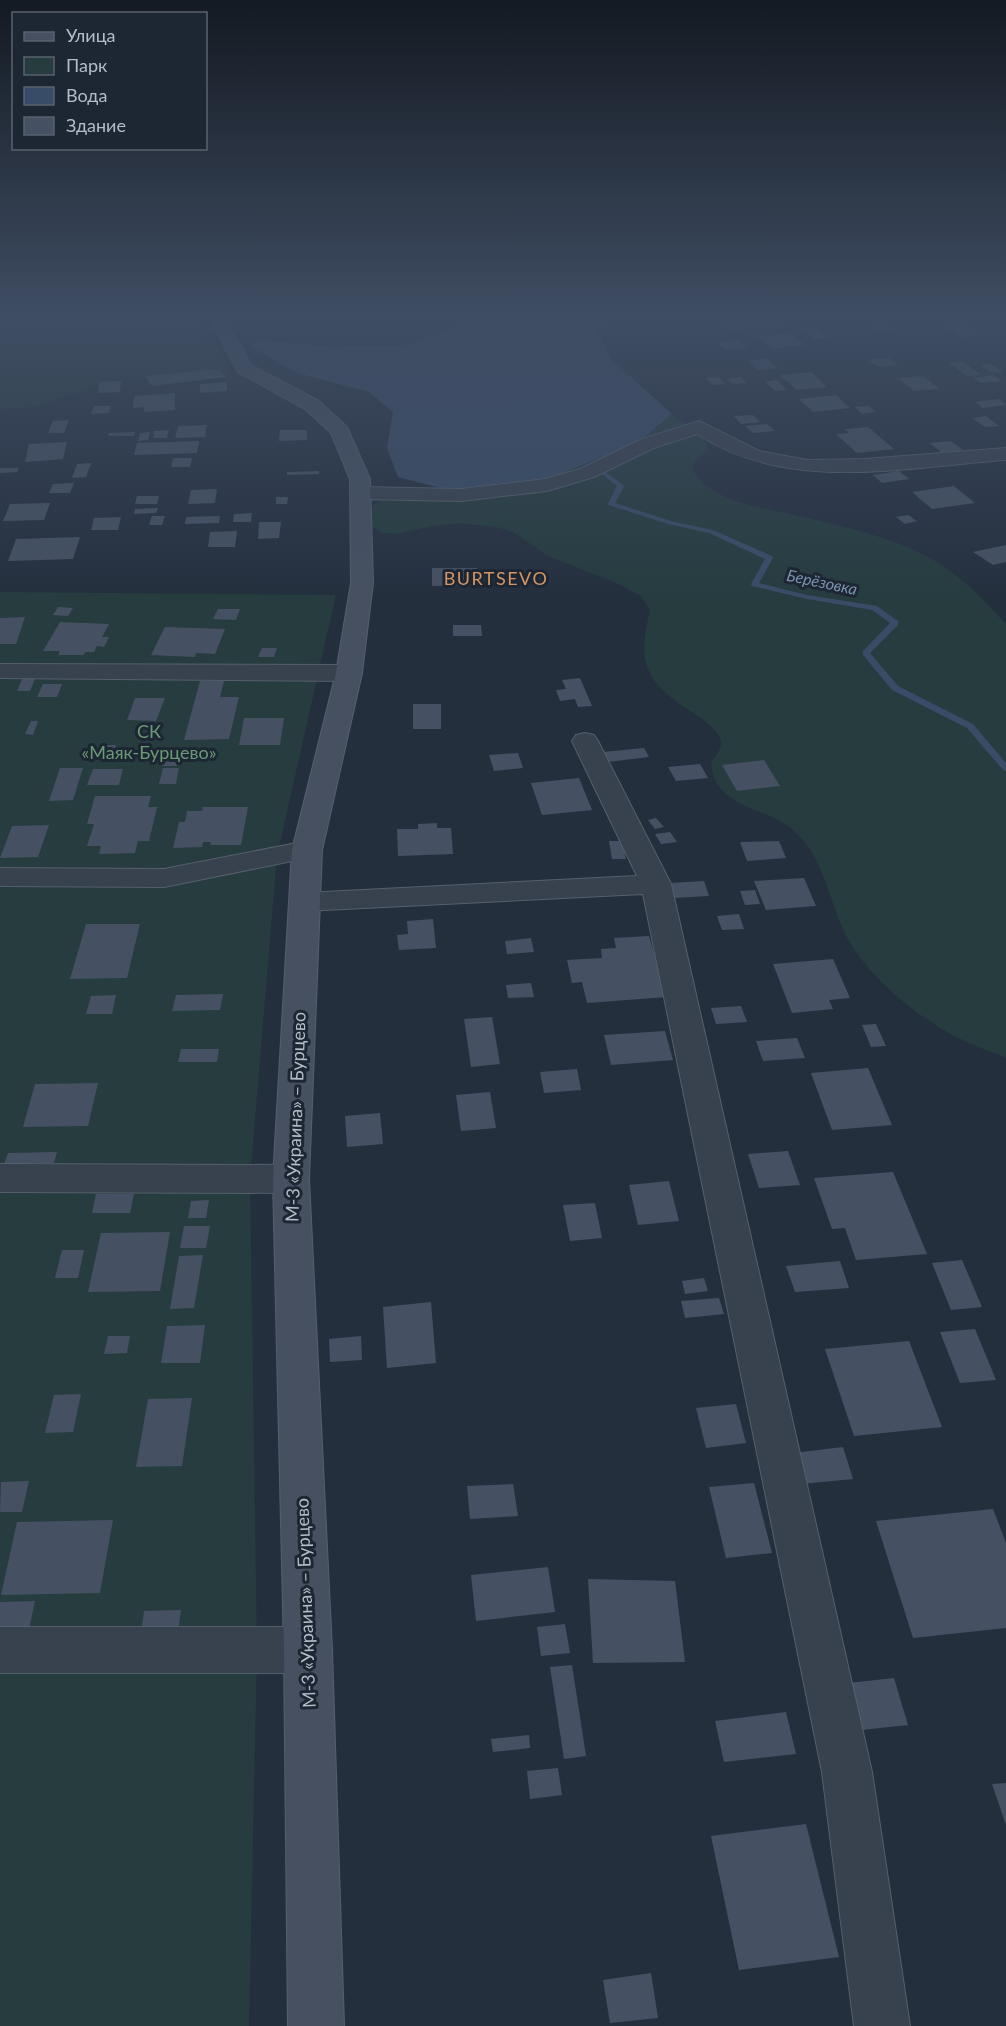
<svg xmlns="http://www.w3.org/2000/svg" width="1006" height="2026" font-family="Lato,sans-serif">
  <rect width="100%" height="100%" fill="#242f3e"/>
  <!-- green -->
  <g fill="#263c3f">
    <path d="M 126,314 L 191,314 L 199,319 L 201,337 C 220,346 225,351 228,372 L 154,379 L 120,377 L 33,407 L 0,409 L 0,316 L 38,320 Z"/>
    <path d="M 706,314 L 908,314 L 909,315 L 726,332 Z"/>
    <path d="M 672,414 L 703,436 L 709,449 L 696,460 L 692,469 C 697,477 703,484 711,489 C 733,504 764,508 790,514 C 828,523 868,531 905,546 C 953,566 971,587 1006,624 L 1006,1058 C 987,1050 966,1043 947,1032 C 911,1011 873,980 851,944 C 829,908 827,860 794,831 C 771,810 729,809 715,780 C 712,775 712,768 711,762 C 716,755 724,747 720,738 C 713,717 660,702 648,669 C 640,650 646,630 650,610 L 641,596 L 614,582 L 548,556 L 513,532 L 496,527 L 459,523 L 433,526 L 396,534 L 382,533 L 372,526 L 370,512 L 375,504 L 386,498 L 448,490 L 639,442 Z"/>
    <path d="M 0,592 L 336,595 L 277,856 L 250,1179 L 257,1650 L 249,2026 L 0,2026 Z"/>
  </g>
  <!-- water -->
  <path fill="#394c67" d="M 488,314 L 617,314 L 596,330 L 611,359 L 672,414 L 639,442 L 550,478 L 448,490 L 398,477 L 387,448 L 393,412 L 369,392 L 297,373 L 250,346 L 259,340 L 333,347 L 406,345 Z"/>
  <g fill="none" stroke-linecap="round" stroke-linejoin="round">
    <!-- stream -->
    <path fill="#394c67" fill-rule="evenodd" d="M 598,469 L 602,469 L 624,486 L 615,503 L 671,521 L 713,530 L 772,556 L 773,558 L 759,583 L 807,595 L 877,606 L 898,621 L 898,625 L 870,653 L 898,686 L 973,724 L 1006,763 L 1006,771 L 1003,770 L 967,728 L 892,690 L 863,655 L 863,651 L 890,623 L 872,610 L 807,599 L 752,586 L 751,584 L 765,559 L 709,533 L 668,524 L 609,505 L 608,504 L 617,486 L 598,471 Z"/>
  </g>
  <!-- building -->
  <g fill="#455162">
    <path d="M 677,314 L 705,314 L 704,321 L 676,319 Z"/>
    <path d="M 888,324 L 897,331 L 883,333 L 874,326 Z"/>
    <path d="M 964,325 L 979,335 L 961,337 L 945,326 Z"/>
    <path d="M 816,328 L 828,338 L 814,339 L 803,330 Z"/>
    <path d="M 791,333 L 805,345 L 772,349 L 757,336 Z"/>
    <path d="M 739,340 L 748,348 L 726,350 L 717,342 Z"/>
    <path d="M 889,358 L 898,365 L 878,367 L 869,360 Z"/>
    <path d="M 767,359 L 778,368 L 758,370 L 748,360 Z"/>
    <path d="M 962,361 L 981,375 L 967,376 L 949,363 Z"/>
    <path d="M 991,364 L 1003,372 L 992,373 L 980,365 Z"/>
    <path d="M 218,369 L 227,377 L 152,386 L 145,376 Z"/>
    <path d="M 811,372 L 827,387 L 797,390 L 780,375 Z"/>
    <path d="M 994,375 L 1002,381 L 981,383 L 973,378 Z"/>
    <path d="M 923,376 L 940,389 L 914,391 L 898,378 Z"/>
    <path d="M 718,377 L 725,384 L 713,385 L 706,378 Z"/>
    <path d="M 741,377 L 747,383 L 733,384 L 727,379 Z"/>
    <path d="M 777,380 L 787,390 L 775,391 L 765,382 Z"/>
    <path d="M 121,381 L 120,392 L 98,393 L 99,382 Z"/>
    <path d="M 227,382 L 227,391 L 200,393 L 200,384 Z"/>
    <path d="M 175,393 L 175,410 L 144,412 L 144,407 L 133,408 L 134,396 Z"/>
    <path d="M 836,395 L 850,408 L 813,412 L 799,399 Z"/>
    <path d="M 999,399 L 1006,405 L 983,408 L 975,402 Z"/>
    <path d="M 94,406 L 111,406 L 109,413 L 91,414 Z"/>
    <path d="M 869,406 L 876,412 L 862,414 L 855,407 Z"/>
    <path d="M 753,415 L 760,422 L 741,424 L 734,416 Z"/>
    <path d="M 986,416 L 999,426 L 985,427 L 972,418 Z"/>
    <path d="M 69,420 L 64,433 L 48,433 L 53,421 Z"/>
    <path d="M 767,424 L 775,431 L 753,433 L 745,426 Z"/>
    <path d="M 207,425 L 205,437 L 175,438 L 178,426 Z"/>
    <path d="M 868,427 L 894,449 L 857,453 L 836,434 L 849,433 L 845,429 Z"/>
    <path d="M 169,430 L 167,438 L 153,438 L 154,431 Z"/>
    <path d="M 280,430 L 307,430 L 307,440 L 279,441 Z"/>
    <path d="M 135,432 L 134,436 L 108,436 L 109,433 Z"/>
    <path d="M 150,432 L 148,440 L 138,441 L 140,433 Z"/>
    <path d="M 199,441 L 197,453 L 134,455 L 137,443 Z"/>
    <path d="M 951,441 L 963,450 L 942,453 L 930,443 Z"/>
    <path d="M 67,442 L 63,459 L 25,462 L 29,444 Z"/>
    <path d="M 173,458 L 192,458 L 190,467 L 171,467 Z"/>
    <path d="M 91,463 L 86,477 L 72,478 L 77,464 Z"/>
    <path d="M 0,468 L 19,468 L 17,472 L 0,473 Z"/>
    <path d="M 319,471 L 319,474 L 287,475 L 287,472 Z"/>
    <path d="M 899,471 L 909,479 L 882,483 L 873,475 Z"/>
    <path d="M 74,483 L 70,493 L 49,493 L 53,484 Z"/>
    <path d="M 954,486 L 975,503 L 932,509 L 912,492 Z"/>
    <path d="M 217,489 L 215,503 L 188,504 L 191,490 Z"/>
    <path d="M 137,496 L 159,496 L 157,504 L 135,504 Z"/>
    <path d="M 276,497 L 288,497 L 287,504 L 276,504 Z"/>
    <path d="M 50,503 L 44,520 L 3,521 L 10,504 Z"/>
    <path d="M 158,508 L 156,513 L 134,514 L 135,509 Z"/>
    <path d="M 252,513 L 251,522 L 233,522 L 234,514 Z"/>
    <path d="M 908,515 L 917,521 L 905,524 L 896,517 Z"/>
    <path d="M 152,516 L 165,516 L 162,525 L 149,525 Z"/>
    <path d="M 220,516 L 219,523 L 185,524 L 186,517 Z"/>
    <path d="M 121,517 L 118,530 L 91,530 L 94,518 Z"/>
    <path d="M 259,522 L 281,522 L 279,538 L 258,539 Z"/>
    <path d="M 237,531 L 235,547 L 208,547 L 210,532 Z"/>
    <path d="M 80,537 L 73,559 L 8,561 L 16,539 Z"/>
    <path d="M 1006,545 L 1006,562 L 993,565 L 973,552 Z"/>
    <path d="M 432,568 L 477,568 L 478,585 L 432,586 Z"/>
    <path d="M 58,607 L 73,608 L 68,616 L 53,615 Z"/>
    <path d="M 218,609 L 240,609 L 236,620 L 213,619 Z"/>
    <path d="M 25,617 L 16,644 L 0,644 L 0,618 Z"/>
    <path d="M 60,622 L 109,624 L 102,637 L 109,637 L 104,647 L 97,646 L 94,652 L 85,652 L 84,655 L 58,655 L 60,651 L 43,651 Z"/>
    <path d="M 453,625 L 481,625 L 482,636 L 453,636 Z"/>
    <path d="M 165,627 L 225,629 L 215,654 L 196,653 L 195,657 L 151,655 Z"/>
    <path d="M 262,648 L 277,648 L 274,657 L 258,657 Z"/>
    <path d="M 580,678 L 592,706 L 578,707 L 575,699 L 560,701 L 556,690 L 566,689 L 562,680 Z"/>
    <path d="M 22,679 L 35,679 L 30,691 L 17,691 Z"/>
    <path d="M 200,681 L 224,681 L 220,697 L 239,697 L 229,739 L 184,740 Z"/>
    <path d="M 43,684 L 62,684 L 57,697 L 37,697 Z"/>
    <path d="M 135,698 L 165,698 L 156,721 L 127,720 Z"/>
    <rect x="413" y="704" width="28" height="25"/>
    <path d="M 244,718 L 284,718 L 280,745 L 239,745 Z"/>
    <path d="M 31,721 L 38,721 L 33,735 L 25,734 Z"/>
    <path d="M 107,745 L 116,745 L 112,758 L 103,758 Z"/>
    <path d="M 181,748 L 177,766 L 162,766 L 162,762 L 153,763 L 156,749 Z"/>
    <path d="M 644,748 L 649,757 L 608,762 L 603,752 Z"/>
    <path d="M 518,753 L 523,768 L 494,771 L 489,755 Z"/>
    <path d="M 764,760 L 780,786 L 737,791 L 722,765 Z"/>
    <path d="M 700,764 L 708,778 L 676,781 L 668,767 Z"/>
    <path d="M 60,768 L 83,768 L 73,800 L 49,801 Z"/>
    <path d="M 163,768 L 179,768 L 176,784 L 159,784 Z"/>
    <path d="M 93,769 L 123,769 L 119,785 L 87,785 Z"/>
    <path d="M 579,778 L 592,810 L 542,815 L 531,783 Z"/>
    <path d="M 95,796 L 151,796 L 148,807 L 157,807 L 149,841 L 138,841 L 135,853 L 99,854 L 101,846 L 87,846 L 94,824 L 87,824 Z"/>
    <path d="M 203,807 L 248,807 L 241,845 L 210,845 L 211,842 L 203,842 L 202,847 L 173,848 L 179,822 L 185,822 L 187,811 L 202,811 Z"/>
    <path d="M 656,818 L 664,827 L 655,829 L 648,820 Z"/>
    <path d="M 437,823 L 437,828 L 451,828 L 453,854 L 398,856 L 397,829 L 418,829 L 418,824 Z"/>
    <path d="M 49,825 L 38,857 L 0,858 L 12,826 Z"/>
    <path d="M 670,832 L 677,842 L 661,844 L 655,834 Z"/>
    <path d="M 609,841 L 622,841 L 626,859 L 612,859 Z"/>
    <path d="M 779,841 L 786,858 L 747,861 L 740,842 Z"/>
    <path d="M 804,878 L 816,906 L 766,910 L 754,881 Z"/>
    <path d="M 704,881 L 709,896 L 674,898 L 669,883 Z"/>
    <path d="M 755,890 L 760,904 L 745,905 L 740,891 Z"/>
    <path d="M 739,914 L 744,929 L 722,930 L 717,916 Z"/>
    <path d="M 433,919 L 436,948 L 399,950 L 397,935 L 408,934 L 407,921 Z"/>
    <path d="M 86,924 L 140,924 L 127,978 L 70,979 Z"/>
    <path d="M 649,936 L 667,997 L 587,1003 L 582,982 L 572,983 L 567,960 L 602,958 L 601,949 L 616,948 L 614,938 Z"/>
    <path d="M 531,938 L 534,952 L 507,954 L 505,941 Z"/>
    <path d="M 833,959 L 850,998 L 829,1000 L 833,1009 L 792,1013 L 773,964 Z"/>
    <path d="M 531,983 L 534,997 L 508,998 L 506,985 Z"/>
    <path d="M 223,994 L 220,1010 L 172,1011 L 176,995 Z"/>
    <path d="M 116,995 L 112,1014 L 86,1014 L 91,996 Z"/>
    <path d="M 741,1006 L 747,1022 L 716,1024 L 711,1008 Z"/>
    <path d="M 492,1017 L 500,1064 L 471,1067 L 464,1019 Z"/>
    <path d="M 876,1024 L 886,1046 L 871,1047 L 862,1025 Z"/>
    <path d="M 665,1031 L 673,1060 L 611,1065 L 604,1035 Z"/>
    <path d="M 797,1038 L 805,1058 L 763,1061 L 756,1041 Z"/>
    <path d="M 181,1049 L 219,1049 L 217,1062 L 178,1062 Z"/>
    <path d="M 868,1068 L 892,1125 L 832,1130 L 811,1073 Z"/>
    <path d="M 577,1069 L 581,1090 L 544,1093 L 540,1072 Z"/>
    <path d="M 98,1083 L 88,1126 L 23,1127 L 35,1084 Z"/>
    <path d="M 490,1092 L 496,1128 L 461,1131 L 456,1095 Z"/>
    <path d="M 380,1113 L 383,1144 L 347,1147 L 345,1116 Z"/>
    <path d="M 788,1151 L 800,1185 L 759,1188 L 748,1154 Z"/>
    <path d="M 57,1152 L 54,1163 L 4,1164 L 8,1153 Z"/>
    <path d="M 893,1172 L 927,1254 L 856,1260 L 845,1228 L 832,1229 L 814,1178 Z"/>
    <path d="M 669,1181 L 679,1221 L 638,1225 L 629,1185 Z"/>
    <path d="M 96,1194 L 134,1194 L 130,1213 L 92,1213 Z"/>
    <path d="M 209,1200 L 206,1218 L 188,1218 L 191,1201 Z"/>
    <path d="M 595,1203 L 602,1238 L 570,1241 L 563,1205 Z"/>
    <path d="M 184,1226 L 210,1226 L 206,1248 L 180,1248 Z"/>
    <path d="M 170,1232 L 160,1291 L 88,1292 L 101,1233 Z"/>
    <path d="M 62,1250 L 84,1250 L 78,1278 L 55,1278 Z"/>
    <path d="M 203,1255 L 194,1308 L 170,1309 L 179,1256 Z"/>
    <path d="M 962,1260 L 982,1307 L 951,1310 L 932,1263 Z"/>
    <path d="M 840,1261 L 849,1288 L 795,1292 L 786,1266 Z"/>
    <path d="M 704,1278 L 708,1291 L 685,1294 L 682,1281 Z"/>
    <path d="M 719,1298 L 724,1314 L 685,1318 L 681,1301 Z"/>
    <path d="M 431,1302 L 436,1363 L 387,1368 L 383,1307 Z"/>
    <path d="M 205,1325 L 200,1363 L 161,1363 L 167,1326 Z"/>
    <path d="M 975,1329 L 996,1380 L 960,1383 L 940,1332 Z"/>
    <path d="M 108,1336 L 130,1336 L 127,1353 L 104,1354 Z"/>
    <path d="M 361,1336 L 362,1360 L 330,1362 L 329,1339 Z"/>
    <path d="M 909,1341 L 942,1427 L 854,1436 L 825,1349 Z"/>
    <path d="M 81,1394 L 73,1432 L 45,1433 L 54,1395 Z"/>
    <path d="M 192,1398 L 182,1466 L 136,1467 L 148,1399 Z"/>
    <path d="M 736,1404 L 746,1443 L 706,1448 L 696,1408 Z"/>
    <path d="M 843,1447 L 853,1479 L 802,1484 L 793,1453 Z"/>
    <path d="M 29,1481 L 22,1512 L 0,1512 L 1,1482 Z"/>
    <path d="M 754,1483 L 772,1553 L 726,1558 L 709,1487 Z"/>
    <path d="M 513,1484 L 518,1516 L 470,1519 L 467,1486 Z"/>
    <path d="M 993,1509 L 1006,1543 L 1006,1628 L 913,1638 L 876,1521 Z"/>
    <path d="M 113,1520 L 100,1593 L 1,1595 L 17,1522 Z"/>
    <path d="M 548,1567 L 555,1612 L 476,1621 L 471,1575 Z"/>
    <path d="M 588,1579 L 675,1581 L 685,1662 L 593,1663 Z"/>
    <path d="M 35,1601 L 28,1634 L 0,1634 L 0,1602 Z"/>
    <path d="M 181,1610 L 177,1640 L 140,1641 L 144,1611 Z"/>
    <path d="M 565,1624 L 570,1653 L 541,1656 L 537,1627 Z"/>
    <path d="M 572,1665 L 586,1756 L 564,1759 L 550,1667 Z"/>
    <path d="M 894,1678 L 908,1725 L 852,1731 L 839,1684 Z"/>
    <path d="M 786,1712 L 796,1754 L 724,1762 L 715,1721 Z"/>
    <path d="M 529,1735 L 530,1748 L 493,1752 L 491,1739 Z"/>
    <path d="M 558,1768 L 562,1795 L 530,1799 L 527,1771 Z"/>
    <path d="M 1006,1783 L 1006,1825 L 992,1784 Z"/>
    <path d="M 806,1824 L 839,1957 L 739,1970 L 711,1836 Z"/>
    <path d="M 651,1973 L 658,2018 L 610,2023 L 603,1980 Z"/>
  </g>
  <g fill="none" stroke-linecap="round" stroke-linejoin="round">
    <!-- street casing -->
    <g stroke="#565f6c" stroke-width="2">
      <g id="street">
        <path d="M 699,421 L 759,451 L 807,460 L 865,459 L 1006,448 L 1006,460 C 903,467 789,494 697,434 L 656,447 L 594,477 L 547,491 L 461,501 L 360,499 L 353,497 L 350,493 L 353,489 L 360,487 L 461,489 L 545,479 L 580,469 L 642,439 Z"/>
        <path d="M 0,664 L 349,665 L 358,668 L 362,673 L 358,678 L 349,681 L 0,678 Z"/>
        <path d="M 585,733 L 594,735 L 598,741 L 671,884 L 872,1772 L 910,2026 L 854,2026 L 822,1772 L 643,894 L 304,911 L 293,908 L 289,902 L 293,896 L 304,893 L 637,876 L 572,741 L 576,735 Z"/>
        <path d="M 307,841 L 317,844 L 322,850 L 317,856 L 164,887 L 0,886 L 0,868 L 164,869 Z"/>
        <path d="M 0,1164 L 291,1165 L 304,1169 L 309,1179 L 304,1189 L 291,1193 L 0,1192 Z"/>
        <path d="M 0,1627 L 308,1627 L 325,1634 L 332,1650 L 325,1666 L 308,1673 L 0,1673 Z"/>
      </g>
    </g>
    <!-- secondary casing -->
    <g stroke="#565f6c" stroke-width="2">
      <path id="secondary" d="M 207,314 L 223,314 L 251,365 L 319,401 L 347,427 L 370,479 L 373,583 L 362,673 L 322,850 L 309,1179 L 332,1650 L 344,2026 L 288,2026 L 284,1650 L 273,1179 L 292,850 L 336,673 L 351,583 L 350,479 L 331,433 L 305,409 L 238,372 Z"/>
    </g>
    <!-- street -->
    <use href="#street" fill="#38414e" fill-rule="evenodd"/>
    <!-- secondary -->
    <use href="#secondary" fill="#465061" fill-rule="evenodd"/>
  </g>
  <!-- sky -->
  <linearGradient id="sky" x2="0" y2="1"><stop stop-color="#141a22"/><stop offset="0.53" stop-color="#3f4d63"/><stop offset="1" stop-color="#3f4d63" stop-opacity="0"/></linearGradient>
  <rect width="1006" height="598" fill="url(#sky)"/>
  <g text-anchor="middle" stroke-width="6" stroke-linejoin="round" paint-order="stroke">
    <!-- far-water labels -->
    <g font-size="16" font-style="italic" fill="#7c92b1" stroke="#1d2633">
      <text transform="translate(822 582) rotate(12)" y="6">Берёзовка</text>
    </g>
    <!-- far-quarter labels -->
    <g font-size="18" letter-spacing="1.5" fill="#d59563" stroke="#1d2633">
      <text x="496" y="585">BURTSEVO</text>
    </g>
    <!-- park labels -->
    <g font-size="18" fill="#6b9a76" stroke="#1d2633">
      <text x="149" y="738">СК<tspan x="149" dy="21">«Маяк-Бурцево»</tspan></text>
    </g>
    <!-- street labels -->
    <g font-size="18" fill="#b4bcc9" stroke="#1d2633">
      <text transform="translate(296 1117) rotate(-88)" y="6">М-3 «Украина» – Бурцево</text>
      <text transform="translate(306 1603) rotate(-92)" y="6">М-3 «Украина» – Бурцево</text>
    </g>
  </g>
  <!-- legend -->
  <rect x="12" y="12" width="195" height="138" fill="#1d2633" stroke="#59626f" stroke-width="1.5"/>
  <rect x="24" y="32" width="30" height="9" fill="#465061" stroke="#59626f" stroke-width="1.5"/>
  <text x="66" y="42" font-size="18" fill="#b4bcc9">Улица</text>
  <rect x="24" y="57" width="30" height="18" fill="#263c3f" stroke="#59626f" stroke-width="1.5"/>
  <text x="66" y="72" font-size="18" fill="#b4bcc9">Парк</text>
  <rect x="24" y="87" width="30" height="18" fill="#394c67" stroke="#59626f" stroke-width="1.5"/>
  <text x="66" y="102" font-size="18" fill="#b4bcc9">Вода</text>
  <rect x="24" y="117" width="30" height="18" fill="#455162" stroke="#59626f" stroke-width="1.5"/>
  <text x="66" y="132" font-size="18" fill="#b4bcc9">Здание</text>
</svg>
